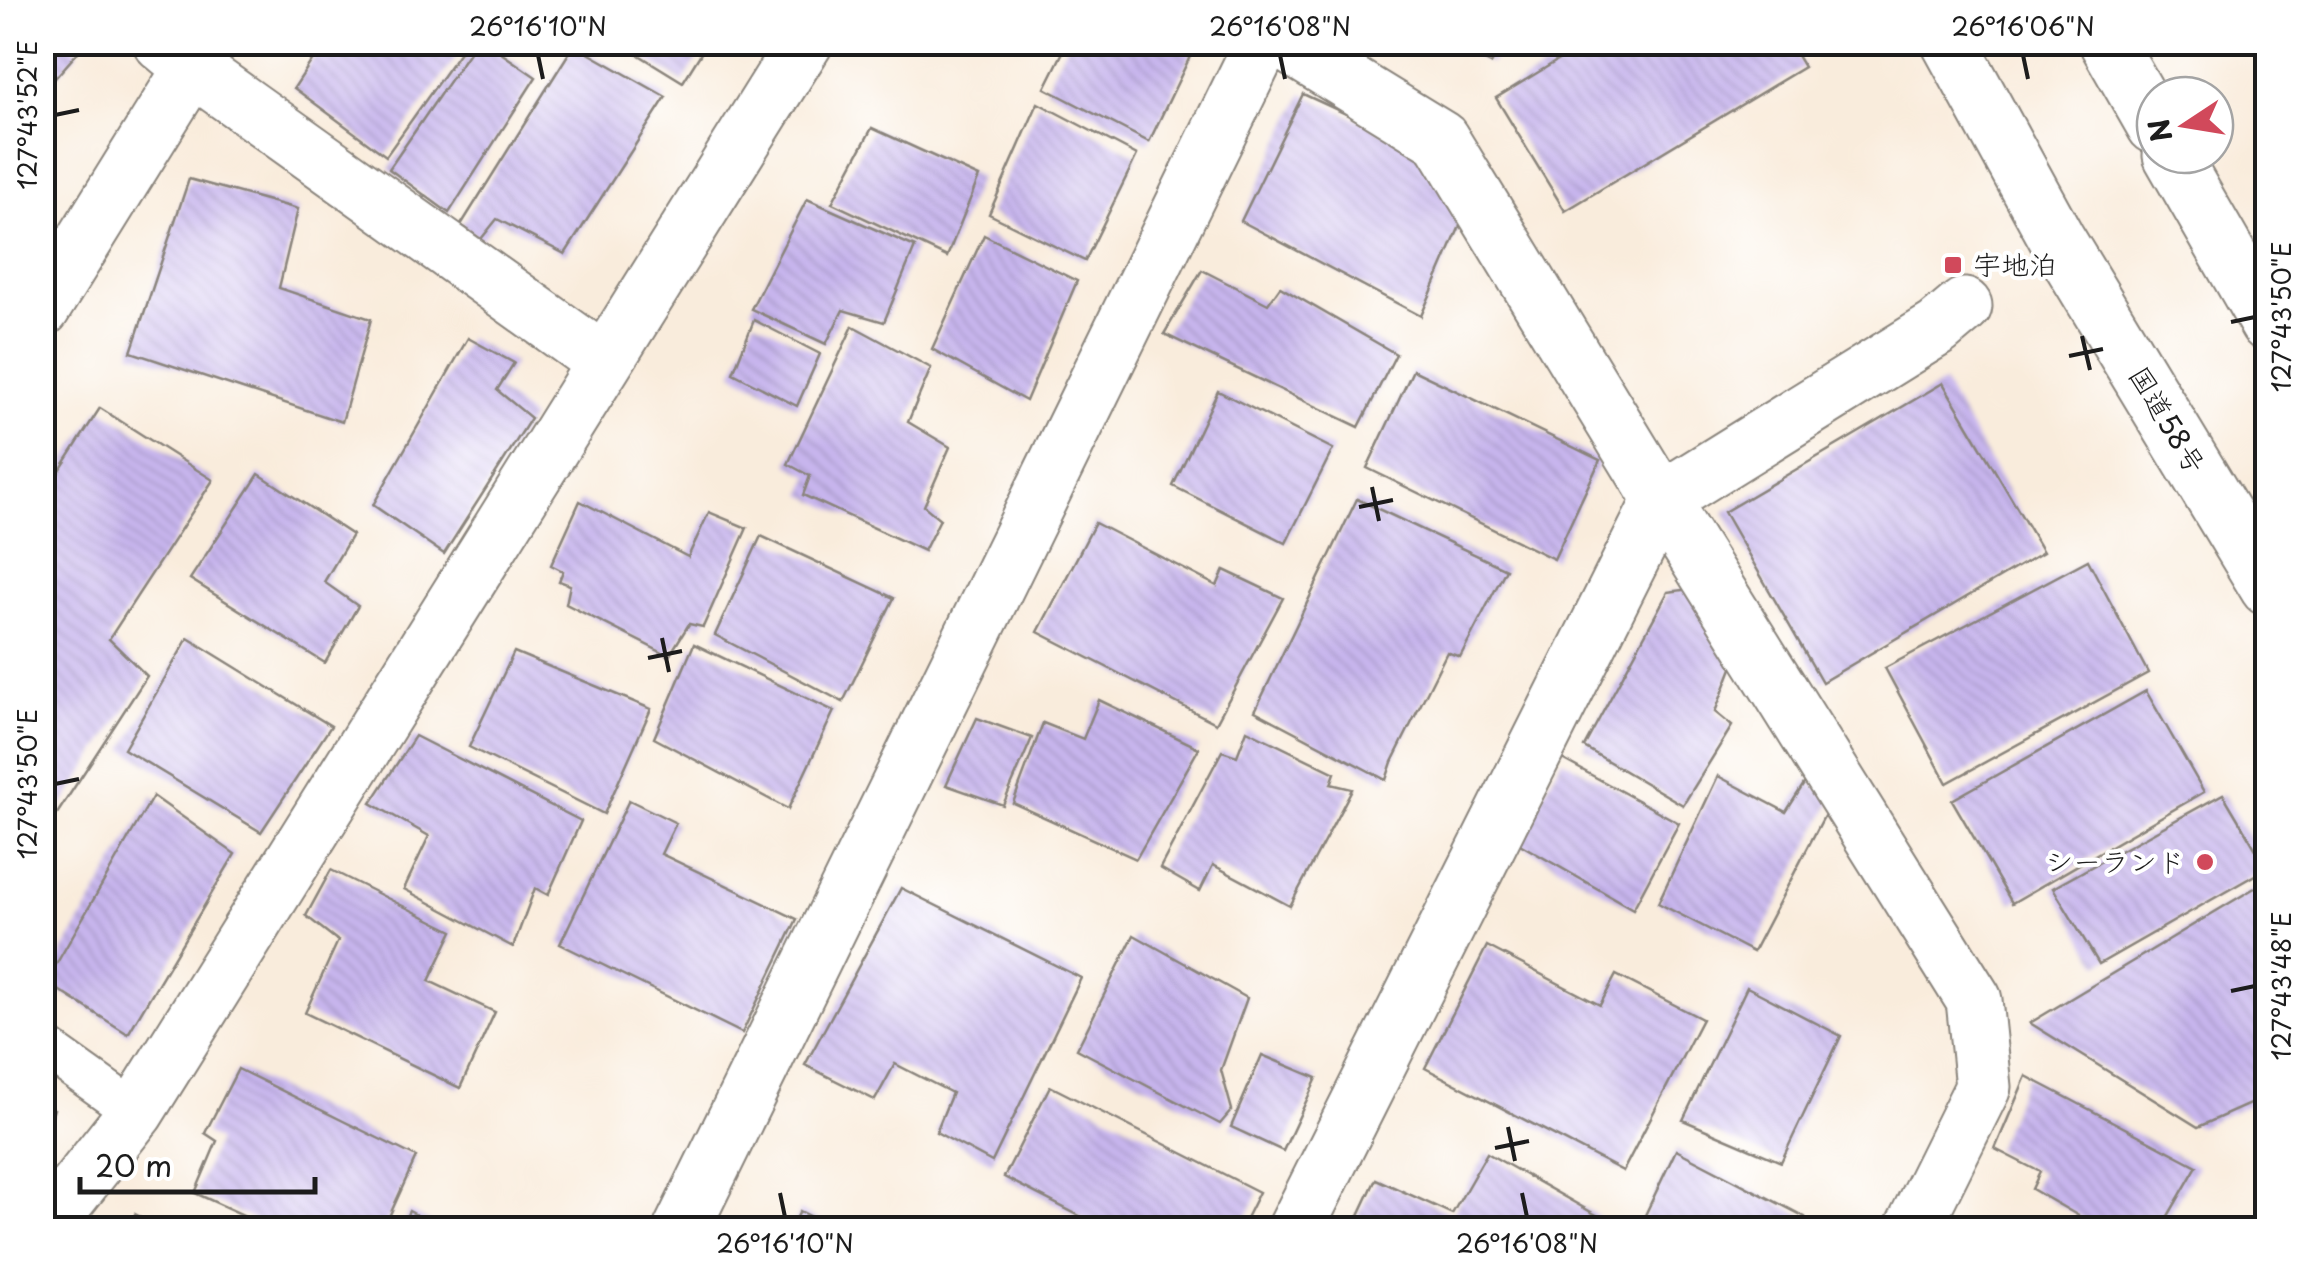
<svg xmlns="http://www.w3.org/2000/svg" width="2310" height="1272" font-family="'Playpen Sans','Klee One',sans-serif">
  <defs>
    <pattern id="building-back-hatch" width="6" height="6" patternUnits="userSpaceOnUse" patternTransform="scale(2.5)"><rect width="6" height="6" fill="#c7b5ed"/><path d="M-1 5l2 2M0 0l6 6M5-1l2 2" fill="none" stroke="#aa9bcb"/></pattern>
  </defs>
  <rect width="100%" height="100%" fill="#fff"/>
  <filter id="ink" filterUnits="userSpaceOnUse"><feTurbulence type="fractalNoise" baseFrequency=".01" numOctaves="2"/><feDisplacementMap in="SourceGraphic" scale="20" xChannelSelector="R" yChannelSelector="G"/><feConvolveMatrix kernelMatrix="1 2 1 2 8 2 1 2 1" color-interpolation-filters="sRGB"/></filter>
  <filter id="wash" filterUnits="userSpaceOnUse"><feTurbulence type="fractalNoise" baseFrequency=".0048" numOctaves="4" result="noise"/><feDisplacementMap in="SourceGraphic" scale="40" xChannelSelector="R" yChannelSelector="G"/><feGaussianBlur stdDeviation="2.25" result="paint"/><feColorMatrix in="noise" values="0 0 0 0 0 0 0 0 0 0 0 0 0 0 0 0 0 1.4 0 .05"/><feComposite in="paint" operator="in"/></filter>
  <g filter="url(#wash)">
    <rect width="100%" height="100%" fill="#f9ecdc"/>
    <g id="blocks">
      <!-- building -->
      <g fill="url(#building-back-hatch)">
        <path d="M 42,42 L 68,42 L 78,52 L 42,93 Z"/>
        <path d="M 324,42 L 467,42 L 386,156 L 294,88 Z"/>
        <path d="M 476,42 L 485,42 L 536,77 L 449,213 L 389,169 Z"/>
        <path d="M 618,42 L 708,42 L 683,82 Z"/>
        <path d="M 1068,42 L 1197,42 L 1149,142 L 1045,88 Z"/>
        <path d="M 1447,42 L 1502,42 L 1491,64 Z"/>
        <path d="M 1588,42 L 1789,42 L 1804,67 L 1565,211 L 1496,98 Z"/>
        <path d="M 574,45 L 666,97 L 565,254 L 497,219 L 481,239 L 461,225 Z"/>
        <path d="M 1303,94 L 1437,156 L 1466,212 L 1421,316 L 1241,221 Z"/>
        <path d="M 1038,103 L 1137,155 L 1085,261 L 989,214 Z"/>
        <path d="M 872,128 L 979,177 L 947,257 L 832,203 Z"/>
        <path d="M 189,179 L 298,209 L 279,288 L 371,319 L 342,422 L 131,352 Z"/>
        <path d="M 807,199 L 915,247 L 884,322 L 843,310 L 826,344 L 751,309 Z"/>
        <path d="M 984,235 L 1077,281 L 1026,401 L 932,349 Z"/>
        <path d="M 1202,270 L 1268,304 L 1280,287 L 1396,354 L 1359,427 L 1164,334 Z"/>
        <path d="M 754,320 L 820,354 L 797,406 L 733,373 Z"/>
        <path d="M 853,326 L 931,368 L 908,422 L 950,447 L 924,506 L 940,519 L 924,551 L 803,495 L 810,476 L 788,464 Z"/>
        <path d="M 468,338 L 514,363 L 497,390 L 531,418 L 444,554 L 373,505 Z"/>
        <path d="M 1413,370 L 1600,460 L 1554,559 L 1367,468 Z"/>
        <path d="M 1943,383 L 2043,552 L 1822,682 L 1724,512 Z"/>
        <path d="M 1218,391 L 1333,449 L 1286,543 L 1173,486 Z"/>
        <path d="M 100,408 L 213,480 L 109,639 L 147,676 L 51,823 L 42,818 L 42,498 Z"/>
        <path d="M 259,474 L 352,535 L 324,582 L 358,606 L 325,663 L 190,579 Z"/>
        <path d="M 1357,499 L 1506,569 L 1460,657 L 1447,652 L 1392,762 L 1386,780 L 1255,711 Z"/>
        <path d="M 580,501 L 688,557 L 709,512 L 747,528 L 703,627 L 689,624 L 669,656 L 566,604 L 570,585 L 559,581 L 563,571 L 551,565 Z"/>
        <path d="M 1095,523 L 1217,586 L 1224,570 L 1283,598 L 1216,723 L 1038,632 Z"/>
        <path d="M 761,536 L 894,598 L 843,702 L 715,635 Z"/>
        <path d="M 2088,560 L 2148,673 L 1947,783 L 1885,668 Z"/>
        <path d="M 1705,587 L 1739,650 L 1715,712 L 1732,726 L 1683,805 L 1584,747 L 1668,592 Z"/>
        <path d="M 188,638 L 331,726 L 261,832 L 124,749 Z"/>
        <path d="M 694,644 L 834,711 L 788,809 L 654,738 Z"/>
        <path d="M 514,652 L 651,709 L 604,814 L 469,747 Z"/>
        <path d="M 2146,691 L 2204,792 L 2012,903 L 1952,800 Z"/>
        <path d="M 1099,700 L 1199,748 L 1136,859 L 1013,803 L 1043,723 L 1083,739 Z"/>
        <path d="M 977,718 L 1032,738 L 1003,805 L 946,785 Z"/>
        <path d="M 1247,730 L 1335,773 L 1331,784 L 1352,789 L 1290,906 L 1213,865 L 1200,891 L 1160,868 L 1222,751 L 1237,756 Z"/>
        <path d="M 415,736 L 581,821 L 548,895 L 535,888 L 513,947 L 404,889 L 429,836 L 371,803 Z"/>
        <path d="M 1562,759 L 1679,823 L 1633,909 L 1518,843 Z"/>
        <path d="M 1718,776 L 1786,812 L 1807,779 L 1832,801 L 1753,952 L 1658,903 Z"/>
        <path d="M 2223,794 L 2267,868 L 2099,964 L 2053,888 Z"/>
        <path d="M 153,796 L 235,854 L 128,1034 L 46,982 Z"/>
        <path d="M 629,800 L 676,823 L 661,854 L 797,919 L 742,1033 L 560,944 Z"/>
        <path d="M 331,870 L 453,931 L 429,981 L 495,1012 L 460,1088 L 305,1013 L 338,941 L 306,916 Z"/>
        <path d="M 2263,883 L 2268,893 L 2268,1096 L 2198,1127 L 2030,1023 Z"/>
        <path d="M 901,888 L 1081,978 L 992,1162 L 936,1132 L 952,1093 L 895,1064 L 875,1100 L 805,1065 Z"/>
        <path d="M 1134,935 L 1247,998 L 1221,1070 L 1232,1110 L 1220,1124 L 1077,1049 Z"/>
        <path d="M 1487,946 L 1600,1005 L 1616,975 L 1702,1019 L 1623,1171 L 1425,1068 Z"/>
        <path d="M 1747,987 L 1841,1036 L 1781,1162 L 1683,1120 Z"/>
        <path d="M 1262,1055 L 1317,1078 L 1283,1151 L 1231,1127 Z"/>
        <path d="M 238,1069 L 416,1157 L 383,1230 L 276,1230 L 195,1193 L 217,1141 L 205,1133 Z"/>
        <path d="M 2026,1076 L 2197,1166 L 2160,1230 L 2103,1230 L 2032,1189 L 2040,1172 L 1995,1149 Z"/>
        <path d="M 1050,1086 L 1259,1192 L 1240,1230 L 1107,1230 L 1004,1177 Z"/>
        <path d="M 42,1105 L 54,1109 L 43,1145 L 42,1145 Z"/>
        <path d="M 1676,1150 L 1805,1217 L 1800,1230 L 1638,1230 Z"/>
        <path d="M 1487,1153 L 1598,1216 L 1591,1230 L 1352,1230 L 1376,1179 L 1452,1214 Z"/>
        <path d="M 409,1211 L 445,1230 L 400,1230 Z"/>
        <path d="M 800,1211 L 838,1230 L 791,1230 Z"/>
        <path d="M 135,1214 L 167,1230 L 129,1230 Z"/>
      </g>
    </g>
  </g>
  <g filter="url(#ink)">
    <use href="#blocks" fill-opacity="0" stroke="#8a847c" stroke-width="2.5"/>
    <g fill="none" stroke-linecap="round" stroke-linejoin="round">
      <!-- service casing -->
      <g stroke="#8a847c" stroke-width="44">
        <path id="service" d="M 42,1045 L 136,1112"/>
      </g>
      <!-- minor casing -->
      <g stroke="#8a847c" stroke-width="59">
        <g id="minor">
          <path d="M 161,42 L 191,67 L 604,362"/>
          <path d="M 1283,42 L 1441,139 L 1661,500 L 1974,1000 L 1983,1087 L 1912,1230"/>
          <path d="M 42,309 L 208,42"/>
          <path d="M 43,1230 L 136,1112 L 805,42"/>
          <path d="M 681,1230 L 1263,42"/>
          <path d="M 1295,1230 L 1661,500 L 1938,328 L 1964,306"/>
        </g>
      </g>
      <!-- trunk casing -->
      <g stroke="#8a847c" stroke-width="59">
        <g id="trunk">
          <path d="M 1949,42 L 2057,239 L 2268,588"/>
          <path d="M 2107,42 L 2155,126"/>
          <path d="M 2171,155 L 2268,324"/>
        </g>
      </g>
      <!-- service -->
      <use href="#service" stroke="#fff" stroke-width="40"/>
      <!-- minor -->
      <use href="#minor" stroke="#fff" stroke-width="55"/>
      <!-- trunk -->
      <use href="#trunk" stroke="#fff" stroke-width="55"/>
    </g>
  </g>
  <!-- ticks -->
  <path fill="none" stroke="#1c1c1c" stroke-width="4" d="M 538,55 L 543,79M 1280,55 L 1285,79M 2023,55 L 2028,79M 55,115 L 79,110M 2231,322 L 2255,317M 2082,336 L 2090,370M 2069,356 L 2103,349M 1372,487 L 1379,521M 1359,507 L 1393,500M 662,638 L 669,672M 648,658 L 682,651M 55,784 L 79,779M 2231,991 L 2255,986M 1508,1127 L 1515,1161M 1495,1148 L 1529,1141M 780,1193 L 785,1217M 1522,1193 L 1527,1217"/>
  <!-- markers -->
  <g fill="#d1495b" stroke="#fff" stroke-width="4">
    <rect x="1943" y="255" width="20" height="20" rx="5"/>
    <circle cx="2205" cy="862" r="10"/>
  </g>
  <g text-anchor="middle" stroke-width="8" stroke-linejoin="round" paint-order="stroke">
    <!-- poi labels -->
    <g font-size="28" fill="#1c1c1c" stroke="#fff" text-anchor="start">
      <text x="1973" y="275">宇地泊</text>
      <text x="2185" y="872" text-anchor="end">シーランド</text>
    </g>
    <!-- street labels -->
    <g font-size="28" fill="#1c1c1c" stroke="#fff">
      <text transform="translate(2167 420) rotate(59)" y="10">国道58号</text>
    </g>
  </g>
  <!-- margin -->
  <rect width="2310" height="1272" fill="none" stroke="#fff" stroke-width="110"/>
  <!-- north arrow -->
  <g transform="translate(2185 125) rotate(258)"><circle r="48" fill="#ffffff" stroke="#a4a4a4" stroke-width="2.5"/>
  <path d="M0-8L18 38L0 25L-18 38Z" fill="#d1495b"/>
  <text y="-15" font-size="28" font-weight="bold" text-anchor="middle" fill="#1c1c1c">N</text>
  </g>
  <!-- scale -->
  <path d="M80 1177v15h235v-15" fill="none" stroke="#1c1c1c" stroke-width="5"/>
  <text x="95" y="1177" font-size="30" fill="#1c1c1c" stroke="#ffffff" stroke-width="8" paint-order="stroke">20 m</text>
  <rect x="55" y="55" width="2200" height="1162" fill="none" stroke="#1c1c1c" stroke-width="4"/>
  <g font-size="25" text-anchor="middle" fill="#1c1c1c">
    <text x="538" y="36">26°16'10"N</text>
    <text x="1280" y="36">26°16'08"N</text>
    <text x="2023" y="36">26°16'06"N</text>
    <text transform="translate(28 115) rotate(-90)" y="9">127°43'52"E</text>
    <text transform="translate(2282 317) rotate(-90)" y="9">127°43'50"E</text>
    <text transform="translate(28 784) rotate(-90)" y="9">127°43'50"E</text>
    <text transform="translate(2282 986) rotate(-90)" y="9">127°43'48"E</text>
    <text x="785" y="1253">26°16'10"N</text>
    <text x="1527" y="1253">26°16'08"N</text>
  </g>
</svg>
